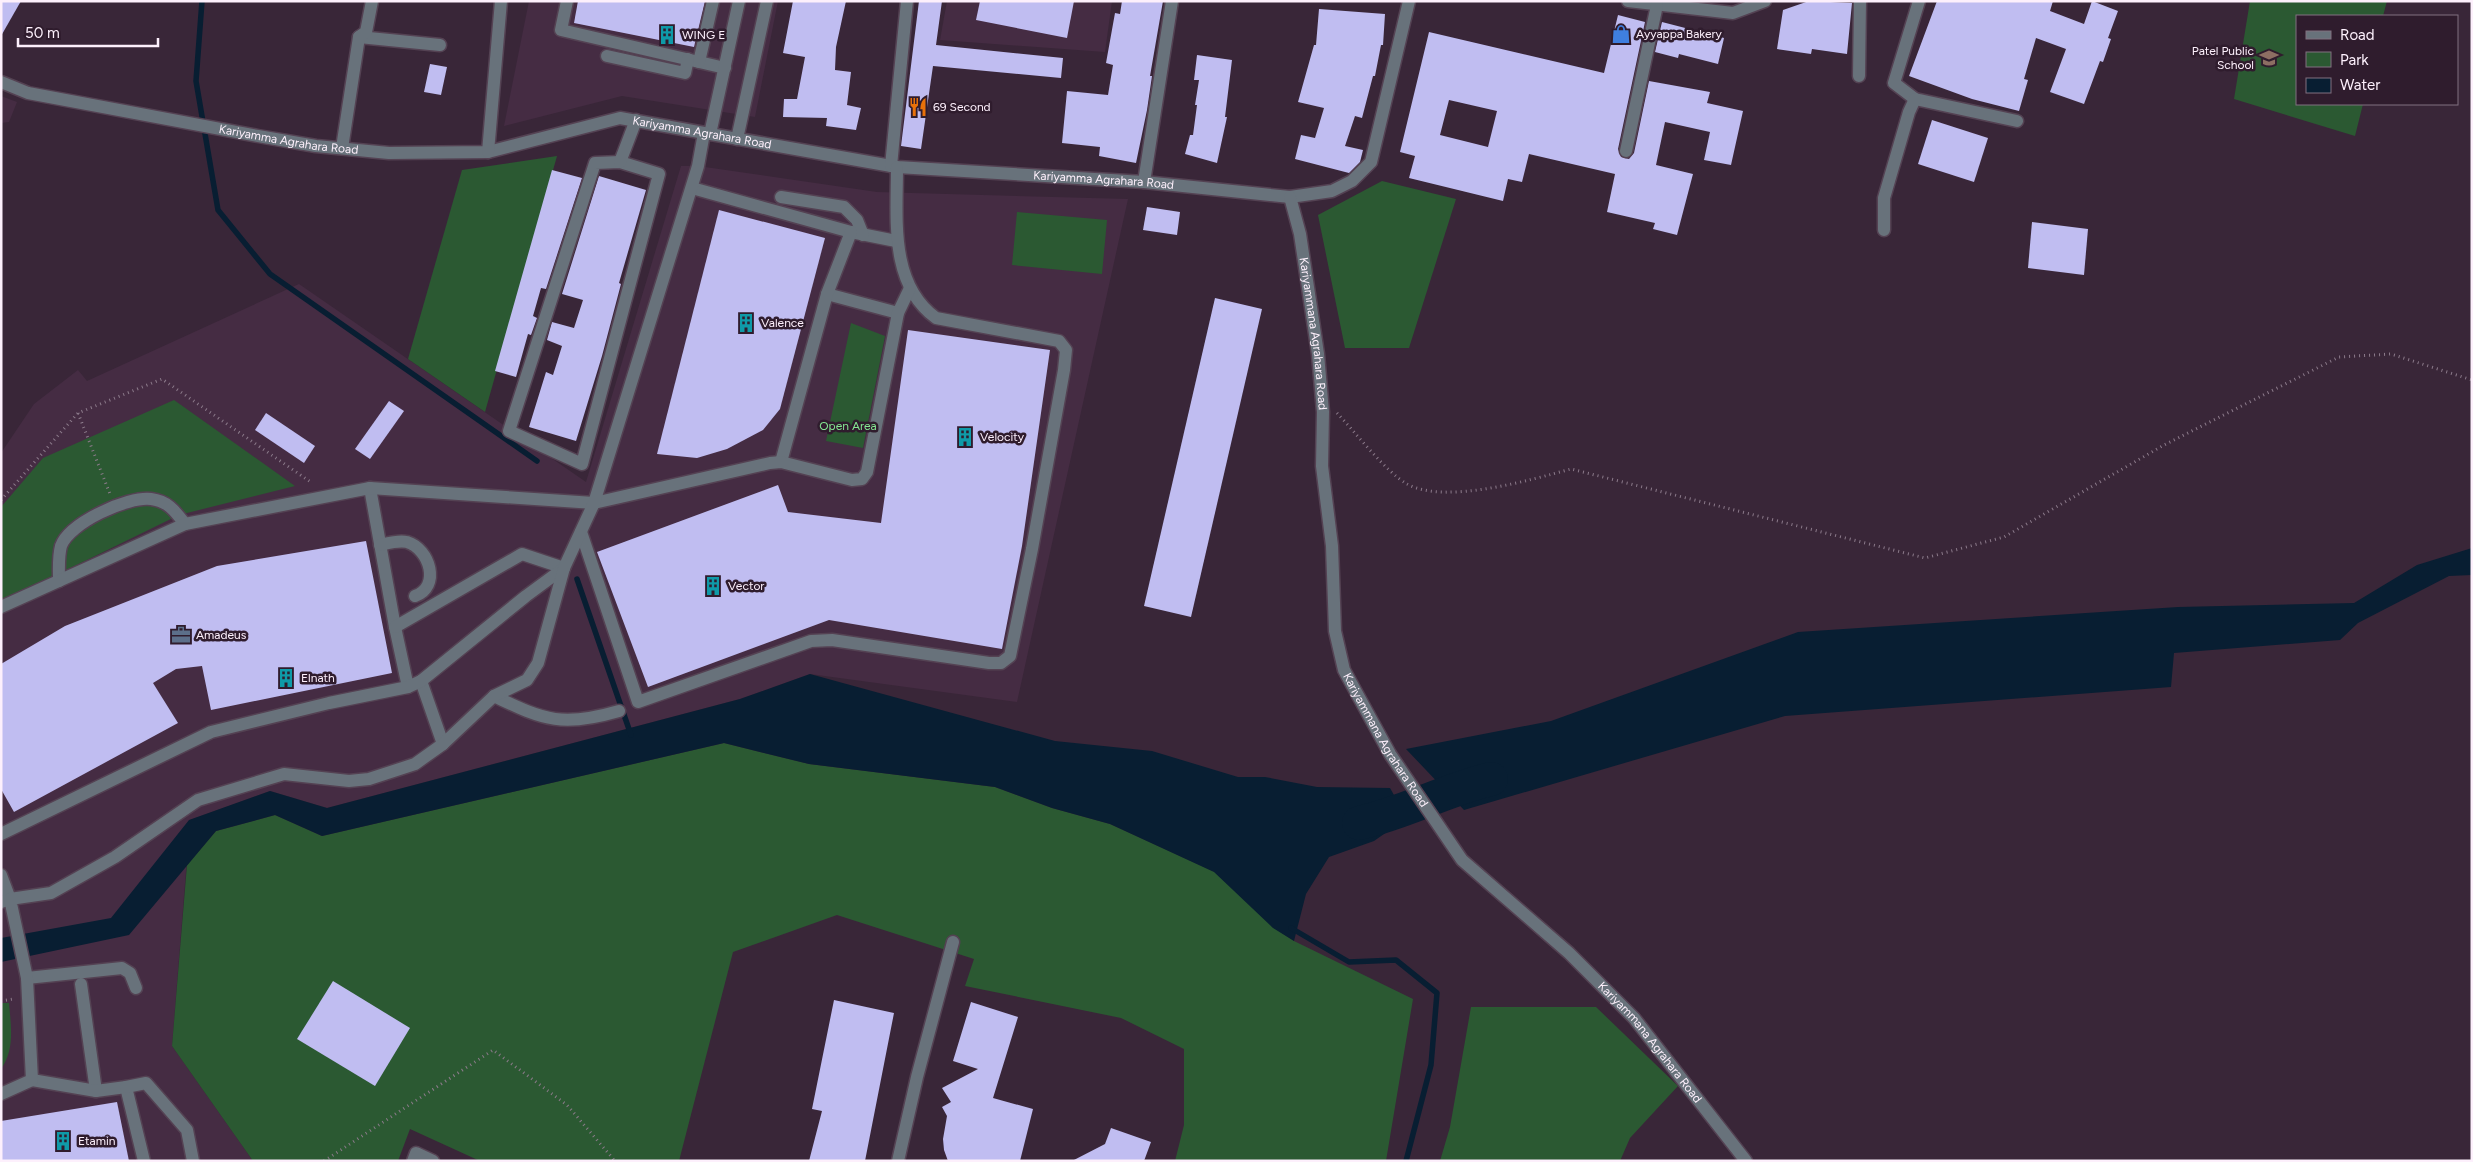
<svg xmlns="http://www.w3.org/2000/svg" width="2473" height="1162" font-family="Figtree,sans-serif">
  <rect width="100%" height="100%" fill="#392638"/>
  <!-- built -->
  <g fill="#452c43">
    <path d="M 529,1 L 778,1 L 755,117 L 622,96 L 504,126 Z"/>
    <path d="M 947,1 L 1112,1 L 1105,52 L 940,40 Z"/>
    <path d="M 1,96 L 17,102 L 9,122 L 1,123 Z"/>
    <path d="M 681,166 L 698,166 L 877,192 L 1128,199 L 1017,702 L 810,674 L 740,699 L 327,808 L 270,791 L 190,820 L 172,1046 L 253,1161 L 1,1161 L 1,453 L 34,404 L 78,370 L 87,381 L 299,284 L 586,482 Z"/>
  </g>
  <!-- green -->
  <g fill="#2b5932">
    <path d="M 2250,1 L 2387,1 L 2383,16 L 2297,16 L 2297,104 L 2363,104 L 2355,136 L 2234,99 Z"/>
    <path d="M 557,156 L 485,412 L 408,359 L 462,170 Z"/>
    <path d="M 1382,181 L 1456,199 L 1409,348 L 1345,348 L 1318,215 Z"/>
    <path d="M 1017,212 L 1107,220 L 1102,274 L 1012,265 Z"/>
    <path d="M 851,323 L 885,336 L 863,448 L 826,441 Z"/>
    <path d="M 174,400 L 295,486 L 179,515 L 1,602 L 1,507 L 43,458 Z"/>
    <path d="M 724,743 L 809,764 L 995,787 L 1052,808 L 1110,824 L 1215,872 L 1273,927 L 1294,941 L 1413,999 L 1386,1161 L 1175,1161 L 1184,1125 L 1184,1049 L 1121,1018 L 965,986 L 974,959 L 837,915 L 733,952 L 679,1161 L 480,1161 L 410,1129 L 398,1161 L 253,1161 L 172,1046 L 187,865 L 216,831 L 275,815 L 322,836 Z"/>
    <path d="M 1,1003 L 9,1003 C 11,1026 15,1050 1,1069 Z"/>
    <path d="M 1471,1007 L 1596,1007 L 1678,1086 L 1630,1138 L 1620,1161 L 1440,1161 L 1450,1127 Z"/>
  </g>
  <!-- water -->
  <g fill="#081e32">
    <path d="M 2472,548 L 2472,575 L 2449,576 L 2358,623 L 2340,640 L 2174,653 L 2171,687 L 1785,716 L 1464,810 L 1406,749 L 1551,721 L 1798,632 L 2178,607 L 2354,603 L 2417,565 Z"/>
    <path d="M 810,674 L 1055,741 L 1152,751 L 1238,777 L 1265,777 L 1317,787 L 1390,788 L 1407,818 L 1374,841 L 1329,857 L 1306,894 L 1294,941 L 1273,928 L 1214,872 L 1110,824 L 1052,808 L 995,787 L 809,764 L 724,743 L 322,836 L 275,815 L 216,831 L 129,935 L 1,962 L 1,938 L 111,918 L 189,820 L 270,791 L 327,808 L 740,699 Z"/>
  </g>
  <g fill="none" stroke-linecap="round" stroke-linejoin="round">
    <!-- stream -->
    <g stroke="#081e32" stroke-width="5.5">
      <path d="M 202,1 L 196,81 L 218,210 L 270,274 L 537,461"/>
      <path d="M 577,579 L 631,735"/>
      <path d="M 1291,928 L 1349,962 L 1396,960 L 1437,993 L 1431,1065 L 1406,1161"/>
    </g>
    <!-- river -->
    <path stroke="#081e32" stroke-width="34" d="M 1359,823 C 1404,813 1445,790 1491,779"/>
  </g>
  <!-- building -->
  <g fill="#c0bdf1" fill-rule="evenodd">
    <path d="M 1,1 L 21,1 L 1,36 Z"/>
    <path d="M 578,1 L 705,1 L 694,47 L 574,23 Z"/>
    <path d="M 793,1 L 846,1 L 836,47 L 835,70 L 851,72 L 847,105 L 861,108 L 856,130 L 826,126 L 827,118 L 783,117 L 784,99 L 797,99 L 805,57 L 783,53 Z"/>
    <path d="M 919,1 L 942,1 L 936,45 L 1063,58 L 1061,78 L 933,66 L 921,149 L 901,146 Z"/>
    <path d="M 980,1 L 1074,1 L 1067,38 L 976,20 Z"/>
    <path d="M 1122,1 L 1163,1 L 1150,76 L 1152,76 L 1147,110 L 1136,163 L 1099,156 L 1100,147 L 1062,143 L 1067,91 L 1108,95 L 1113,65 L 1106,63 L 1115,13 L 1120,14 Z"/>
    <path d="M 1809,1 L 1852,3 L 1847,54 L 1812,49 L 1811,54 L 1777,49 L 1783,10 Z"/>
    <path d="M 1937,1 L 2053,1 L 2050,11 L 2084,24 L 2092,1 L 2118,11 L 2108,38 L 2111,39 L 2103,62 L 2100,61 L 2084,104 L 2050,92 L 2066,49 L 2036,38 L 2024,79 L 2028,80 L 2019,111 L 1972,99 L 1909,76 Z"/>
    <path d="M 1319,9 L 1385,14 L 1383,45 L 1381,45 L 1375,76 L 1373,76 L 1362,118 L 1355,116 L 1345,146 L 1363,150 L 1360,162 L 1349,173 L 1295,159 L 1301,135 L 1315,138 L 1324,108 L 1298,102 L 1314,45 L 1316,45 Z"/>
    <path d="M 1618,15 L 1645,22 L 1618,149 L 1621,157 L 1629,159 L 1634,153 L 1649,81 L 1710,92 L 1707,103 L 1743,111 L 1731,165 L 1704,160 L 1710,132 L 1665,122 L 1656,165 L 1693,174 L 1677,235 L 1653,229 L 1655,223 L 1607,212 L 1615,174 L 1529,154 L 1522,182 L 1508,179 L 1503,201 L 1409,178 L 1415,156 L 1400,152 L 1429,32 L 1604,73 ZM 1449,100 L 1497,111 L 1488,147 L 1440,135 Z"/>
    <path d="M 1662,22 L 1724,38 L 1718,64 L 1679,54 L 1678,58 L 1655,52 Z"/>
    <path d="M 1197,55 L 1232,60 L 1225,117 L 1227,117 L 1217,163 L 1185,154 L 1190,135 L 1193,135 L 1197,105 L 1195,105 L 1199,80 L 1194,80 Z"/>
    <path d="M 430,64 L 447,67 L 441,95 L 424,92 Z"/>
    <path d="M 1932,120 L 1988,138 L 1974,182 L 1918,164 Z"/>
    <path d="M 552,170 L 582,178 L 546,289 L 541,288 L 533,316 L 537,318 L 531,335 L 528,334 L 516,377 L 495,371 Z"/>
    <path d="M 599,176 L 646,190 L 619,283 L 621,284 L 602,356 L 576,441 L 529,427 L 546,372 L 553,375 L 562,346 L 547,340 L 552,322 L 574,328 L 583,300 L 562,294 Z"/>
    <path d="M 1147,207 L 1180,212 L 1177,235 L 1143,230 Z"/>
    <path d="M 719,210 L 825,238 L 780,409 L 763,430 L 727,449 L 697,458 L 657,454 Z"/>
    <path d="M 2032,222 L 2088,229 L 2084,275 L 2028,268 Z"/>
    <path d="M 1215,298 L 1262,309 L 1191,617 L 1144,606 Z"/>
    <path d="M 908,330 L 1050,350 L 1022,546 L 1002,649 L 829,620 L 648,687 L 597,552 L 778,485 L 788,512 L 881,523 Z"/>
    <path d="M 389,401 L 404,411 L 370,459 L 355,449 Z"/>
    <path d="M 266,413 L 315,446 L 304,463 L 255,430 Z"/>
    <path d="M 366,541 L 392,673 L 211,710 L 202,666 L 176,669 L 153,683 L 178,723 L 14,812 L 1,789 L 1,664 L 65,626 L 217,566 Z"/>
    <path d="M 333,981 L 410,1028 L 375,1086 L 297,1039 Z"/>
    <path d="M 834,1000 L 894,1013 L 865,1161 L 809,1161 L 822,1111 L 812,1109 Z"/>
    <path d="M 971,1002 L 1018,1017 L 993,1098 L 1033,1109 L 1020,1161 L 948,1161 L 944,1150 L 943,1139 L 947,1116 L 942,1107 L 951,1102 L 942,1088 L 978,1069 L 953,1061 Z"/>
    <path d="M 117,1102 L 129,1161 L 1,1161 L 1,1121 Z"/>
    <path d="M 1111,1128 L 1151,1142 L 1144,1161 L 1072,1161 L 1105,1144 Z"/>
  </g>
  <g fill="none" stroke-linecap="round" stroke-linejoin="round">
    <!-- minor casing -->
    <g stroke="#544253" stroke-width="15">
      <g id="minor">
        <path d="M 567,1 L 561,30 L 725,68"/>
        <path d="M 1628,1 L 1733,13 L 1765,1"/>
        <path d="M 1919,1 L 1894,83 L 1915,99 L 2017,121"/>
        <path d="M 359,37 L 440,45"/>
        <path d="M 607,56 L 685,73 L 688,59"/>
        <path d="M 699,62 L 713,1"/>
        <path d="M 1859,76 L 1860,1"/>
        <path id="s1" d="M 1,82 L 28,93 L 258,136 L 316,146 L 389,153 L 488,152 L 620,118 L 897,167 L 1144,182 L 1290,197 L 1332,191 L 1352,181 L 1371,162 L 1409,1"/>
        <path d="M 710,134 L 739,1"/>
        <path d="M 737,139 L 767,1"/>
        <path d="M 342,148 L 359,37 L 366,32 L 372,1"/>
        <path d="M 1626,151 L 1657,5"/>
        <path d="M 488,152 L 501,1"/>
        <path d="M 620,162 L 659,174 L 582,464 L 509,431 L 595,163 Z"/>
        <path d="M 620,162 L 636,120"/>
        <path d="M 891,166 L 907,1"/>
        <path d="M 1144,182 L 1172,1"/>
        <path d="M 692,188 L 851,232 L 896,241"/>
        <path d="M 781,197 L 844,207 L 857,220 L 863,235"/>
        <path id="s2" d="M 1290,197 L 1300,234 L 1318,354 L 1323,412 L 1322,466 L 1332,546 L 1335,631 L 1344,670 L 1390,754 L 1462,860 L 1569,953 L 1634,1018 L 1746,1161"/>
        <path d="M 1884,230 L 1884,198 L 1909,112 L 1915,99"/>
        <path d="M 827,294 L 898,313"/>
        <path d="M 781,462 L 827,294 L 851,232"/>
        <path d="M 370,488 L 395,627 L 408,687"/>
        <path d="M 581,532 L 638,702 L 811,641 L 832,640 L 989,663 L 1001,663 L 1010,656 L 1032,549 L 1064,370 L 1066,350 L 1059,341 L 936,318 C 889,284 897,218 897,167"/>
        <path d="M 380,545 C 389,543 398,540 407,542 C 430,549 441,587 415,596"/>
        <path d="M 59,581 C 59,569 58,557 61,546 C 69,523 128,496 151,499 C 168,501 175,511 185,524"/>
        <path d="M 1,607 L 185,524 L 370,488 L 594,503 L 770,463 L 781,462 L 852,480 L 862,479 L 867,472 L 898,313 L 910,288"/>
        <path d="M 395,627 L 522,554 L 564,568"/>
        <path d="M 421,681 L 443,744"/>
        <path d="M 494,696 C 545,721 564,727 619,711"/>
        <path d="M 1,834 L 211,732 L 329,703 L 408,687 L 421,681 L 526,596 L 564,568"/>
        <path d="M 1,875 L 10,899 L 1,902"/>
        <path d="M 27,978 L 122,968 L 130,973 L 136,988"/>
        <path d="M 81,984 L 96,1091"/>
        <path d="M 32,1080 L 96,1091 L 126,1087 L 144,1161"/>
        <path d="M 126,1087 L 146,1083 L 187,1130 L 193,1161"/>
        <path d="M 1,1094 L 32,1080 L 27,978 L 10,899 L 51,893 L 115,857 L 198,800 L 284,774 L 349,781 L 369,779 L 415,764 L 443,744 L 494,696 L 527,680 L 538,663 L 564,568 L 594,503 L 698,166 L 704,133"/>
        <path d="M 413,1161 L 416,1153 L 433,1161"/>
        <path d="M 898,1161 L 917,1077 L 953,942"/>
      </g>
    </g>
    <!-- path -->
    <g stroke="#8c7b8b" stroke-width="3" stroke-dasharray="1 4" stroke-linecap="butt">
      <path d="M 78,413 L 110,494"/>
      <path d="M 1337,413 C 1355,432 1386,472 1407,484 C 1445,505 1530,480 1571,469 L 1925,558 L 2004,537 L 2164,445 L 2339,357 L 2391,354 L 2472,380"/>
      <path d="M 1,500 L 78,413 L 162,379 L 312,483"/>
      <path d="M 1,1001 L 13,999"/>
      <path d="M 324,1161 L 493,1050 L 567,1105 L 615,1161"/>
    </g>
    <!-- minor -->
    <use href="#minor" stroke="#68727b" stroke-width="12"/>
  </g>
  <!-- icons -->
  <defs>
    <g id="shop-bare" transform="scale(1.5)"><path d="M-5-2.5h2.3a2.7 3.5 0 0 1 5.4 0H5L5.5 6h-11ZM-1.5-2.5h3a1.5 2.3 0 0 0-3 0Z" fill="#3f7fe0" stroke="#2f1c2d" stroke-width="2.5" paint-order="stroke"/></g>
    <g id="building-bare" transform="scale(1.5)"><path d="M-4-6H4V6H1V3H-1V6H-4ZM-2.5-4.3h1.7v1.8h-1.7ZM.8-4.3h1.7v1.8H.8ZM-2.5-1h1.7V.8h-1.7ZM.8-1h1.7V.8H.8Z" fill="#0f9aa8" stroke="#2f1c2d" stroke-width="2.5" paint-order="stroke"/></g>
    <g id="school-bare" transform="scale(1.5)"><path d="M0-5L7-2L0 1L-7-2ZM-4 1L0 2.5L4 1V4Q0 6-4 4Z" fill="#8d6e63" stroke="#2f1c2d" stroke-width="2.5" paint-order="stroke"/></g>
    <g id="restaurant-bare" transform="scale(1.5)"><path d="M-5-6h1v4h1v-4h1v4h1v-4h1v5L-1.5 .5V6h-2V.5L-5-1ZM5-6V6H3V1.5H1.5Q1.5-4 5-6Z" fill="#e8710a" stroke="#2f1c2d" stroke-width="2.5" paint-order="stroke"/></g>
    <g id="office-bare" transform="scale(1.5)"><path d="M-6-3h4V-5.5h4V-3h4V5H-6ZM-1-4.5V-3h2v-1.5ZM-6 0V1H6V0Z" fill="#5c6f8a" stroke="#2f1c2d" stroke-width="2.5" paint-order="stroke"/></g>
  </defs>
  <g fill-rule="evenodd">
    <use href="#shop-bare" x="1621" y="34"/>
    <use href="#building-bare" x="667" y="35"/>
    <use href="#school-bare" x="2269" y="58"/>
    <use href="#restaurant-bare" x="918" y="107"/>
    <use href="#building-bare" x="746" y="323"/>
    <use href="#building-bare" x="965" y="437"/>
    <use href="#building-bare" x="713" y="586"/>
    <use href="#office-bare" x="181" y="635"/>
    <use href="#building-bare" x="286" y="678"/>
    <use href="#building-bare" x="63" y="1141"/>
  </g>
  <g text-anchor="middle" stroke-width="5" stroke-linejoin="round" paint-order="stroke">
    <!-- poi labels -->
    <g font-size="12" fill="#fdf0fc" stroke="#2f1c2d" text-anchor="start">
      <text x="1636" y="38">Ayyappa Bakery</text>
      <text x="682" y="39">WING E</text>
      <text x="2254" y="55" text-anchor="end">Patel Public<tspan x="2254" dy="14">School</tspan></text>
      <text x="933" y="111">69 Second</text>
      <text x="761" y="327">Valence</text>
      <text x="980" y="441">Velocity</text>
      <text x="728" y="590">Vector</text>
      <text x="196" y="639">Amadeus</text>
      <text x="301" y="682">Elnath</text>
      <text x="78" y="1145">Etamin</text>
    </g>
    <!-- street labels -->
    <g font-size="12" fill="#fdf0fc" stroke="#2f1c2d">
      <text dy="4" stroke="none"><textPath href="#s1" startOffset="714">Kariyamma Agrahara Road</textPath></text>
      <text dy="4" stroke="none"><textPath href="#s1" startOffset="294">Kariyamma Agrahara Road</textPath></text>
      <text dy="4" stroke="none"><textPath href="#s1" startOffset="1119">Kariyamma Agrahara Road</textPath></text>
      <text dy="4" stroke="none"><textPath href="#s2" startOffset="139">Kariyammana Agrahara Road</textPath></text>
      <text dy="4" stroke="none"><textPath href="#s2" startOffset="559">Kariyammana Agrahara Road</textPath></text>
      <text dy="4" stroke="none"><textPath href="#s2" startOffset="964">Kariyammana Agrahara Road</textPath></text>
    </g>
    <!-- park labels -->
    <g font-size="12" fill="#84e892" stroke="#2f1c2d">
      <text x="848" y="430">Open Area</text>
    </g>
  </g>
  <!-- border -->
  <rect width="2473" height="1162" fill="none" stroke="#fdf0fc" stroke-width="5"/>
  <!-- legend -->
  <rect x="2296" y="15" width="162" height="90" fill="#2f1c2d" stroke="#817180"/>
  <rect x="2306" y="31" width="25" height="8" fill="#68727b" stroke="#817180"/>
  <text x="2340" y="40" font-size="15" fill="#fdf0fc">Road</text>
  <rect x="2306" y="52" width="25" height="15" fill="#2b5932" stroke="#817180"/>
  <text x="2340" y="65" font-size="15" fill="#fdf0fc">Park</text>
  <rect x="2306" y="78" width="25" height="15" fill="#081e32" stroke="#817180"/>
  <text x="2340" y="90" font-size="15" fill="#fdf0fc">Water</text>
  <!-- scale -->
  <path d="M18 38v8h140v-8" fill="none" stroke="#fdf0fc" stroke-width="2.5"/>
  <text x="25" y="38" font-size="15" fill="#fdf0fc" stroke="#2f1c2d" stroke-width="4" paint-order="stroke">50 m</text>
</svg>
